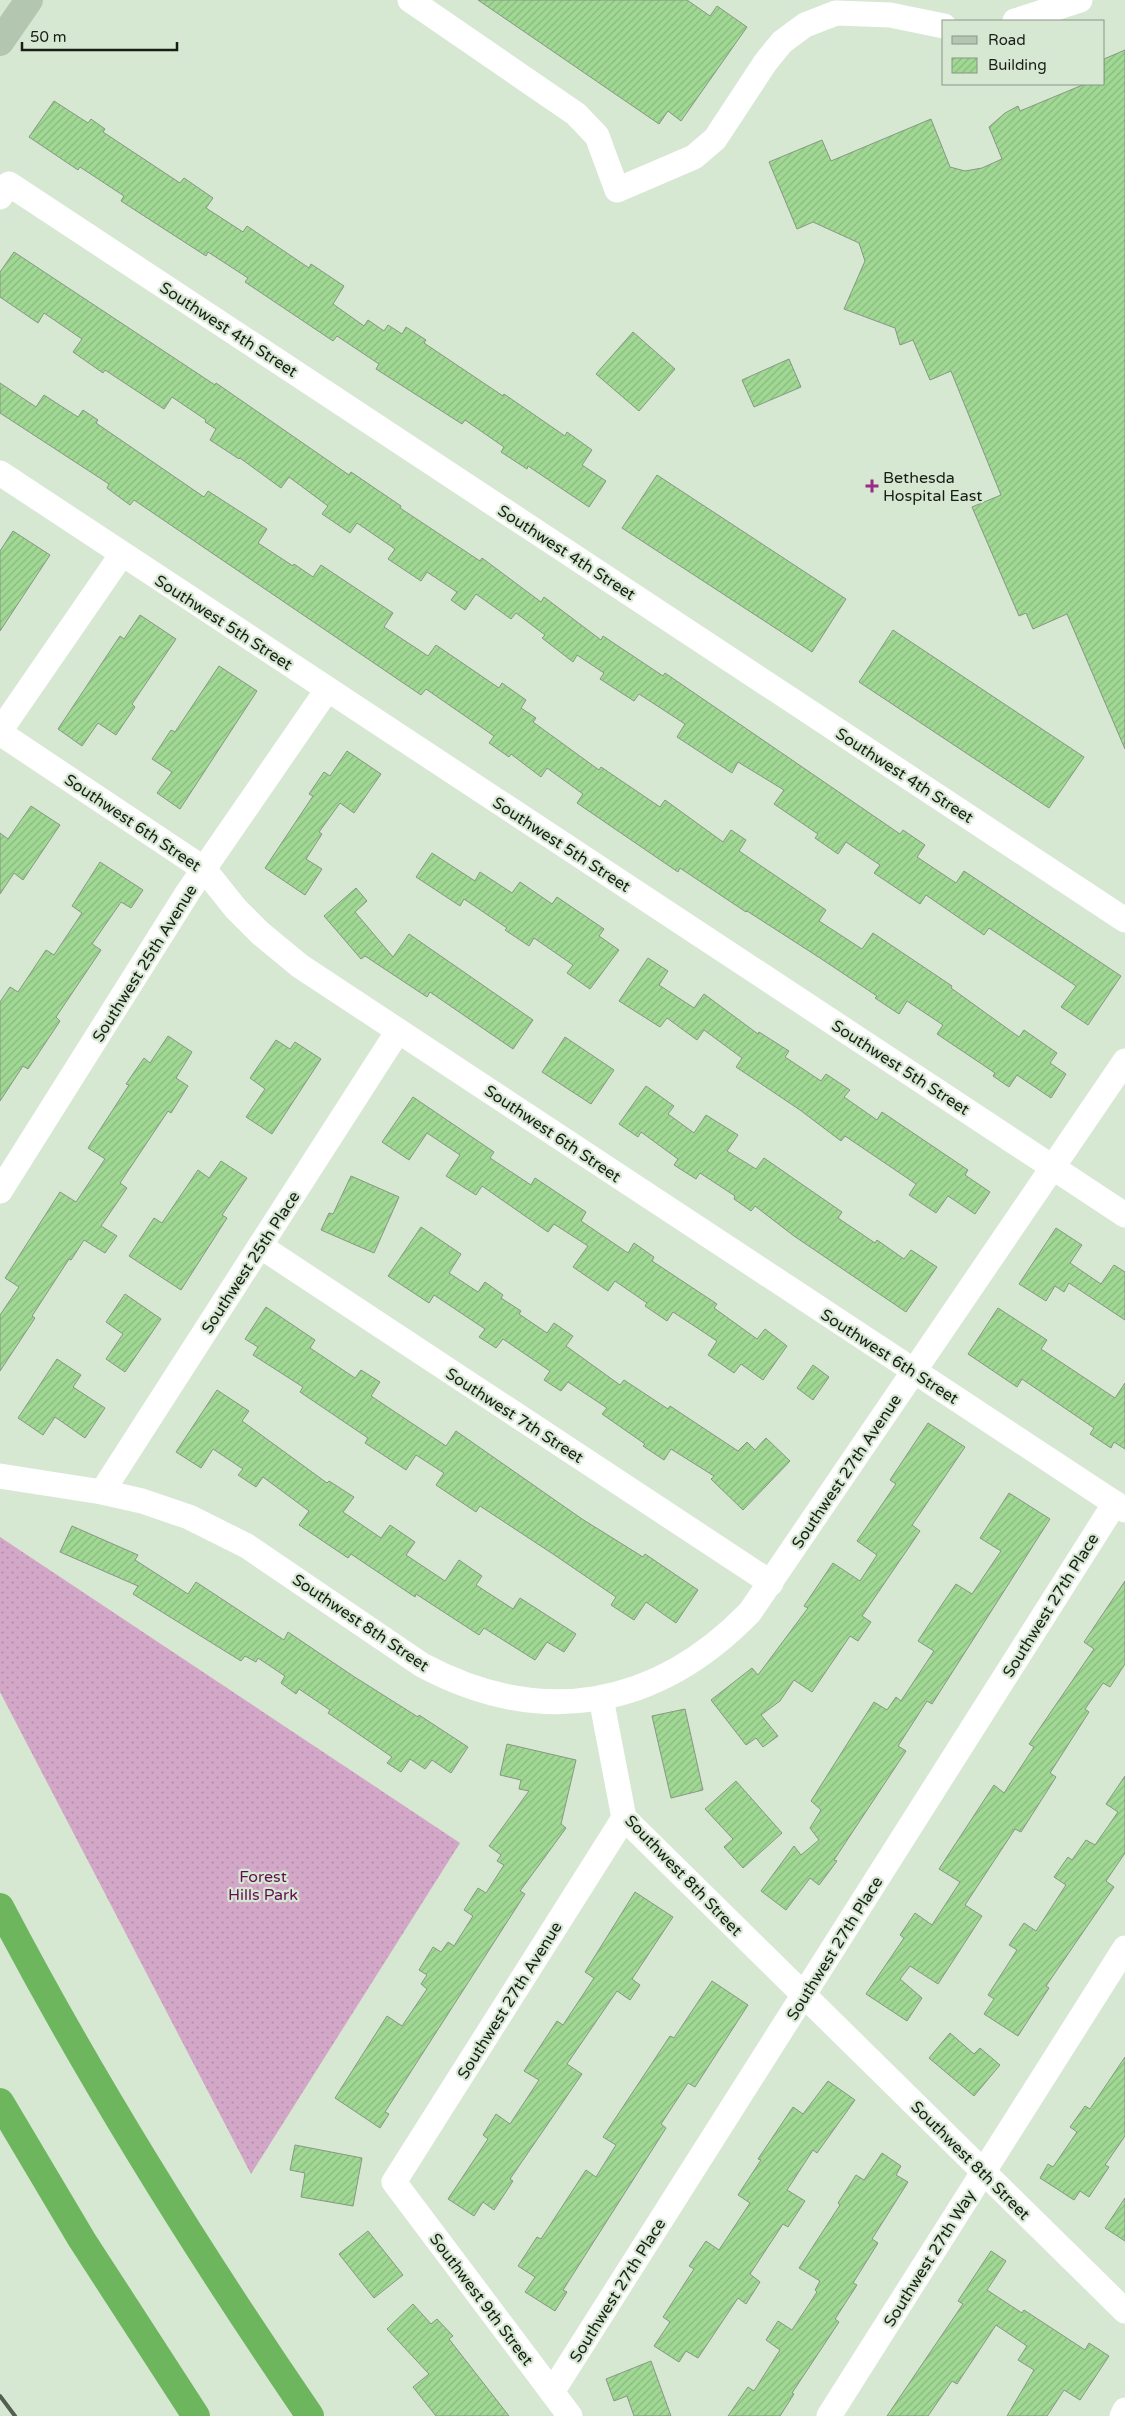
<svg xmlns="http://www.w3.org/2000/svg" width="1125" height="2416" font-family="'Varela Round',sans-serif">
  <defs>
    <pattern id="grass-dots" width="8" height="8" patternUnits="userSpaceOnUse" patternTransform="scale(1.25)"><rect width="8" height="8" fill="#d3a7c7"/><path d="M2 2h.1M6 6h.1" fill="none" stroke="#b48faa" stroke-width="1.8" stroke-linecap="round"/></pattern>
    <pattern id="building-hatch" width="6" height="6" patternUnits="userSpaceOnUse" patternTransform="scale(1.25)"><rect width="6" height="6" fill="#a0d894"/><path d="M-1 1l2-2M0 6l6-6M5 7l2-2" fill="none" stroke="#89b97f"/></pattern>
  </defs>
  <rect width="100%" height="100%" fill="#d6e7d2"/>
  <!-- grass -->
  <path fill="url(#grass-dots)" d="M 0,1537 L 460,1843 L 251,2174 L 0,1692 Z"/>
  <!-- building -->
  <g fill="url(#building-hatch)" stroke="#889784">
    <path d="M 478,0 L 687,0 L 710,16 L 717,6 L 747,27 L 681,121 L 668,111 L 659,124 Z"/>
    <path d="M 1125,50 L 1125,749 L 1067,614 L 1033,629 L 1026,613 L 1019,616 L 972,507 L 1001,495 L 951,371 L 930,380 L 913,340 L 900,345 L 895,328 L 844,309 L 865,261 L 859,243 L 813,222 L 797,229 L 769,162 L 822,140 L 831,161 L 931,119 L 950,167 L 965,171 L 982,168 L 1002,159 L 989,127 L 1005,113 L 1018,106 L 1020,111 L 1085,84 L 1104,84 L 1104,59 Z"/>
    <path d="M 54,101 L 88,123 L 91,119 L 105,129 L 103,132 L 180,183 L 184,178 L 213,198 L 206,208 L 243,232 L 247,226 L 309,268 L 311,264 L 344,286 L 333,304 L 364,326 L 368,320 L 384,331 L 388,325 L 402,334 L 406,327 L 426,340 L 424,343 L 503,396 L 504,394 L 565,436 L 567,432 L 592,450 L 582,465 L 606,481 L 589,507 L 528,466 L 527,469 L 501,452 L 504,447 L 465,420 L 462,424 L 376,369 L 379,364 L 337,336 L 333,341 L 245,282 L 248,278 L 208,252 L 206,256 L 121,201 L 124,196 L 80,167 L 78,170 L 29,137 Z"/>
    <path d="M 14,252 L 215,385 L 216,383 L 349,475 L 351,472 L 401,506 L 400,508 L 480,561 L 482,558 L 541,602 L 544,597 L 601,640 L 603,636 L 663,676 L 665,673 L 900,834 L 903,830 L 925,845 L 917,857 L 956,883 L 964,871 L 1121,976 L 1088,1025 L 1061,1007 L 1076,986 L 989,928 L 984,935 L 926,895 L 920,904 L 874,873 L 880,865 L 846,842 L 838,854 L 815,838 L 818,834 L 774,804 L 784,790 L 738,762 L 732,773 L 677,737 L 685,724 L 639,694 L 634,701 L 600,679 L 604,673 L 577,655 L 573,662 L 542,638 L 545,635 L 516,613 L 511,619 L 476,594 L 465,610 L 451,600 L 457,592 L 427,572 L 421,581 L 388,559 L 395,549 L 357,523 L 350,533 L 322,514 L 328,506 L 289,477 L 281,488 L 240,458 L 239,459 L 210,440 L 216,429 L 205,422 L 206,420 L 172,397 L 164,409 L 105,370 L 103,373 L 73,352 L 82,339 L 44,313 L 38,323 L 0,297 L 0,272 Z"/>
    <path d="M 633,332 L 675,369 L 639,411 L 596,374 Z"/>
    <path d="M 789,359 L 801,387 L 754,407 L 742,380 Z"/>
    <path d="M 0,383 L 36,407 L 44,395 L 78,417 L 83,410 L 98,420 L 96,423 L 204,497 L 208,491 L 267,529 L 258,543 L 293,566 L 294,564 L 313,577 L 321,565 L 393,613 L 384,627 L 428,656 L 436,645 L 499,688 L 502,683 L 526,700 L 521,708 L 536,718 L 533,722 L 599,770 L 601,767 L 660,807 L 665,800 L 723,842 L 731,830 L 746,840 L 739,851 L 826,910 L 819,921 L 862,949 L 873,933 L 952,986 L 951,988 L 1019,1037 L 1024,1030 L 1057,1053 L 1050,1063 L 1066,1074 L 1051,1098 L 1017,1075 L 1009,1087 L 993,1076 L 995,1073 L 937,1034 L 943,1025 L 907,1001 L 899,1014 L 875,998 L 877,996 L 820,958 L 747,911 L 746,912 L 680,868 L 678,872 L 577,803 L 583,794 L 547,768 L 541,777 L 511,754 L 509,757 L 489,743 L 494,736 L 426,689 L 421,695 L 134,500 L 130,505 L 107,488 L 109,484 L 0,413 Z"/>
    <path d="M 657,475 L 846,599 L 812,652 L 622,528 Z"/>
    <path d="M 13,531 L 50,555 L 0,631 L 0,551 Z"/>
    <path d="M 140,615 L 176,639 L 132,704 L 135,707 L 116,735 L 98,723 L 82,746 L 58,729 L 120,636 L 124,639 Z"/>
    <path d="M 893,630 L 1084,757 L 1049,808 L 859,682 Z"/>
    <path d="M 219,666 L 257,691 L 180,809 L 157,793 L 172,772 L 152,759 L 171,730 L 175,732 Z"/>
    <path d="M 347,751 L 381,774 L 354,813 L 340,803 L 319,832 L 322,834 L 306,859 L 322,869 L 305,895 L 265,868 L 313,796 L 309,794 L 324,772 L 330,776 Z"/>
    <path d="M 31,806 L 60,825 L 23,880 L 14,873 L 0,894 L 0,833 L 8,839 Z"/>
    <path d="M 432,853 L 475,881 L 480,872 L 512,893 L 520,882 L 552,904 L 557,897 L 604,929 L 599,936 L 619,950 L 590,989 L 567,973 L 573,965 L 534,938 L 529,946 L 505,930 L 507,928 L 464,899 L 460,906 L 416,877 Z"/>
    <path d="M 100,862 L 143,890 L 131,908 L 121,902 L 92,944 L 101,950 L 56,1017 L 60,1021 L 28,1069 L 23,1066 L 0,1101 L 0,1002 L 10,987 L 18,992 L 46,950 L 54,955 L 82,913 L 72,906 Z"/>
    <path d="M 356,888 L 367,901 L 355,912 L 393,957 L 409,934 L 533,1020 L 513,1049 L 430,992 L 427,997 L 365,956 L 361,959 L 324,916 Z"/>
    <path d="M 648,958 L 668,971 L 659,985 L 694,1008 L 704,994 L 758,1034 L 759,1032 L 789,1051 L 785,1057 L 821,1081 L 826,1074 L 850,1090 L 844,1097 L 877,1120 L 882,1112 L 968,1170 L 965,1175 L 990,1192 L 975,1214 L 948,1196 L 936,1213 L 909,1195 L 916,1184 L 845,1136 L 841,1141 L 800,1110 L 736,1067 L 742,1058 L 704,1030 L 697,1040 L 667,1018 L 660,1027 L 619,1001 Z"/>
    <path d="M 168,1036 L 192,1052 L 176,1078 L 188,1086 L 171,1113 L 168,1111 L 120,1183 L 127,1188 L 101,1226 L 117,1236 L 105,1253 L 84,1240 L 71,1260 L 69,1259 L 32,1316 L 35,1318 L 0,1371 L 0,1315 L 19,1287 L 5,1278 L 60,1192 L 76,1202 L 105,1159 L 88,1148 L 129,1085 L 126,1084 L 144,1058 L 150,1063 Z"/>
    <path d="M 565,1037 L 614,1070 L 591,1104 L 542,1072 Z"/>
    <path d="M 276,1040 L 290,1049 L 295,1042 L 321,1059 L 272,1134 L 246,1117 L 265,1089 L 250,1078 Z"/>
    <path d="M 646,1086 L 674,1106 L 668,1114 L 694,1133 L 706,1115 L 738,1135 L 727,1151 L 756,1169 L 764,1158 L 842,1212 L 838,1218 L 875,1243 L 877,1240 L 904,1259 L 911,1250 L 937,1267 L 906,1312 L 794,1236 L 755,1206 L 751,1211 L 734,1199 L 735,1196 L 700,1173 L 696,1179 L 674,1165 L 678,1159 L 641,1132 L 638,1137 L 619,1124 Z"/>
    <path d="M 413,1097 L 494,1152 L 490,1158 L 531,1185 L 535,1178 L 586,1212 L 581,1221 L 628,1253 L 634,1243 L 654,1257 L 652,1261 L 717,1304 L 714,1308 L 757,1339 L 765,1329 L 787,1346 L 763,1380 L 741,1364 L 734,1373 L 708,1355 L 717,1341 L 673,1312 L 667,1321 L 645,1306 L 647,1303 L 615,1281 L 608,1291 L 573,1267 L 588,1246 L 554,1224 L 548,1232 L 482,1186 L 476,1195 L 446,1176 L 460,1155 L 427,1133 L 409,1160 L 382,1142 Z"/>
    <path d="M 221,1161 L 247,1178 L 222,1215 L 227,1218 L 181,1290 L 129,1256 L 154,1218 L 162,1223 L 198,1170 L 209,1178 Z"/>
    <path d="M 351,1176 L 399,1197 L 374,1253 L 321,1230 L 329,1213 L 333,1214 Z"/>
    <path d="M 421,1227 L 461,1254 L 449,1273 L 478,1292 L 485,1282 L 503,1295 L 501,1298 L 521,1311 L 519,1314 L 547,1333 L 554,1323 L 573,1336 L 566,1346 L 620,1385 L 624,1380 L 668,1409 L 670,1406 L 738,1451 L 747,1442 L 755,1450 L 766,1438 L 790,1461 L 743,1510 L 711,1479 L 714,1476 L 671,1449 L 664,1460 L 643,1446 L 645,1444 L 602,1414 L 607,1408 L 568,1382 L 561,1391 L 544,1380 L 550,1371 L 503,1339 L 496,1348 L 479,1337 L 485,1329 L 434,1295 L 429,1303 L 388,1276 Z"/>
    <path d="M 1056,1228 L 1082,1245 L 1070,1263 L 1101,1284 L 1114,1265 L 1125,1272 L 1125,1320 L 1069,1283 L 1064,1292 L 1055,1286 L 1046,1301 L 1019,1284 Z"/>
    <path d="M 125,1294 L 161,1319 L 125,1372 L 106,1359 L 123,1334 L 106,1322 Z"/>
    <path d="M 266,1307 L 315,1340 L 310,1348 L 355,1378 L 361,1370 L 380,1382 L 371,1396 L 446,1446 L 456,1431 L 582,1519 L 643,1557 L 645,1554 L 698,1590 L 676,1623 L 646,1602 L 634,1620 L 611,1605 L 616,1597 L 556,1556 L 480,1506 L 476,1512 L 436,1485 L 444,1473 L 416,1455 L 406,1470 L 365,1443 L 368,1438 L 300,1392 L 303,1387 L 253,1355 L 258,1347 L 245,1339 Z"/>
    <path d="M 998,1308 L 1047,1340 L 1041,1349 L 1115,1398 L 1125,1383 L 1125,1449 L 1114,1442 L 1111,1448 L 1090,1434 L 1094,1428 L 1022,1379 L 1017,1387 L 968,1354 Z"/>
    <path d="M 57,1359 L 81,1375 L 73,1387 L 105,1408 L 85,1438 L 55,1417 L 43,1435 L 18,1418 Z"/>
    <path d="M 813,1365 L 829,1377 L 813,1400 L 797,1388 Z"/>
    <path d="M 217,1390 L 249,1411 L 242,1421 L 327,1483 L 329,1481 L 354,1497 L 343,1512 L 381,1538 L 390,1525 L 415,1542 L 406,1555 L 445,1581 L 459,1560 L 482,1576 L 476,1585 L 513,1609 L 520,1598 L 576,1634 L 564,1652 L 547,1642 L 535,1660 L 484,1628 L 479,1635 L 416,1594 L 415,1597 L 351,1554 L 348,1558 L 299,1525 L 309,1511 L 263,1477 L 256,1487 L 238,1475 L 243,1469 L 213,1449 L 201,1468 L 176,1452 Z"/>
    <path d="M 928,1423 L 965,1447 L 912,1525 L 920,1531 L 862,1616 L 871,1622 L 858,1641 L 850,1636 L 812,1692 L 794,1680 L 780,1701 L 761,1715 L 778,1736 L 763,1747 L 756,1738 L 746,1745 L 711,1700 L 752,1668 L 758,1675 L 808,1608 L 804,1606 L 833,1563 L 860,1581 L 877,1555 L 857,1541 L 896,1484 L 890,1480 Z"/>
    <path d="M 1009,1493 L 1050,1519 L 932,1704 L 927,1701 L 898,1746 L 906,1751 L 834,1860 L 837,1861 L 819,1885 L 810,1878 L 786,1910 L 761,1891 L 794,1846 L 801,1855 L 819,1840 L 810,1828 L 821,1810 L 811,1801 L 849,1741 L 874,1702 L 887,1710 L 896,1697 L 901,1701 L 934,1651 L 918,1641 L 943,1603 L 956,1584 L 972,1594 L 1001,1551 L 980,1538 Z"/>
    <path d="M 72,1526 L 138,1555 L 135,1560 L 188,1594 L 196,1582 L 284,1640 L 288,1632 L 353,1676 L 418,1717 L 419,1715 L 468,1747 L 451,1773 L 432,1760 L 425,1769 L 410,1759 L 401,1772 L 387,1763 L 392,1757 L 328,1713 L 330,1710 L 299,1689 L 296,1694 L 281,1683 L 285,1676 L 258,1658 L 256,1662 L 245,1656 L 241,1661 L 133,1594 L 138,1586 L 60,1552 Z"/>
    <path d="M 1125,1581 L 1125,1664 L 1110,1687 L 1103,1683 L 1085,1709 L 1089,1712 L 1050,1773 L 1056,1777 L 1021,1832 L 1015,1829 L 965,1905 L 982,1916 L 938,1984 L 910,1966 L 900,1979 L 922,1998 L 907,2021 L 866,1994 L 904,1938 L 900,1935 L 915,1913 L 932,1925 L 960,1882 L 939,1869 L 994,1785 L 1004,1793 L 1034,1747 L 1029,1744 L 1094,1649 L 1084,1642 Z"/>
    <path d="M 685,1709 L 703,1790 L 671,1798 L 652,1716 Z"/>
    <path d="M 507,1744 L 576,1760 L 561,1824 L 566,1828 L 520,1891 L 525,1894 L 401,2087 L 385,2112 L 389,2114 L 380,2128 L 335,2098 L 387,2016 L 402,2026 L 427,1989 L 421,1984 L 427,1975 L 419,1970 L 433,1947 L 441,1952 L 448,1942 L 454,1946 L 473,1916 L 464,1910 L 478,1888 L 486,1893 L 504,1865 L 497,1861 L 501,1855 L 489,1846 L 529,1791 L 519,1789 L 521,1780 L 500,1775 Z"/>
    <path d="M 1125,1776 L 1125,1853 L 1106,1881 L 1114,1887 L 1046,1986 L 1049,1988 L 1018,2036 L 984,2014 L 994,1999 L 988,1995 L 1017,1950 L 1009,1945 L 1024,1923 L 1036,1931 L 1066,1885 L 1054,1877 L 1068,1857 L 1072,1860 L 1086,1840 L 1095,1845 L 1118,1812 L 1106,1804 Z"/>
    <path d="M 736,1781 L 782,1833 L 743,1868 L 724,1847 L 733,1839 L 705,1809 Z"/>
    <path d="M 635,1892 L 673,1917 L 632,1979 L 640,1985 L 630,2000 L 617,1991 L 567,2064 L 582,2074 L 510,2179 L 513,2181 L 494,2210 L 483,2202 L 474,2216 L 448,2199 L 488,2139 L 483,2135 L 496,2114 L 510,2124 L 539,2080 L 524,2071 L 557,2021 L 563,2025 L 594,1978 L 585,1972 Z"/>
    <path d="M 712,1981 L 748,2005 L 695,2087 L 688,2083 L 661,2124 L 666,2128 L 563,2290 L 567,2292 L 555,2311 L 525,2292 L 535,2277 L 518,2266 L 537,2237 L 541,2239 L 586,2170 L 596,2177 L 616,2145 L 603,2137 L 670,2036 L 674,2038 Z"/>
    <path d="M 950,2033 L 974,2054 L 980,2048 L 1000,2065 L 974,2096 L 929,2058 Z"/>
    <path d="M 1125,2057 L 1125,2136 L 1105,2165 L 1109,2167 L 1089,2197 L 1080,2191 L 1074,2200 L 1040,2178 L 1048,2164 L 1053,2167 L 1077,2132 L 1070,2127 L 1085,2106 L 1090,2109 Z"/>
    <path d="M 828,2081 L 855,2100 L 817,2153 L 813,2150 L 787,2190 L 805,2201 L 788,2227 L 783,2224 L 750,2274 L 760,2282 L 746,2304 L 738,2298 L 698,2358 L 686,2351 L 679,2362 L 654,2346 L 670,2322 L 663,2317 L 694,2269 L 689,2266 L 706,2241 L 719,2250 L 750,2203 L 738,2195 L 761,2160 L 758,2159 L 793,2107 L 803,2114 Z"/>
    <path d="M 295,2145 L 362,2158 L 353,2206 L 301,2197 L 305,2173 L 290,2170 Z"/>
    <path d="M 882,2153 L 901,2166 L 896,2175 L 908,2182 L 872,2239 L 878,2243 L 853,2283 L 857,2285 L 835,2319 L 839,2322 L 792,2393 L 794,2394 L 780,2416 L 728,2416 L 748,2387 L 754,2391 L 780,2350 L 766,2340 L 778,2321 L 792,2330 L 817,2292 L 815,2290 L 820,2281 L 799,2268 L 840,2205 L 838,2203 L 856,2175 L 864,2180 Z"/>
    <path d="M 1125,2198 L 1125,2241 L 1105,2228 Z"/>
    <path d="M 368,2231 L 403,2275 L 374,2298 L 339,2254 Z"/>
    <path d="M 991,2251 L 1006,2261 L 987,2290 L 1022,2313 L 1024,2310 L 1085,2350 L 1089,2343 L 1109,2356 L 1080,2400 L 1064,2390 L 1047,2416 L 1007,2416 L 1034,2370 L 1018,2360 L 1027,2346 L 996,2325 L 957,2384 L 952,2381 L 928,2416 L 887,2416 L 963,2304 L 958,2301 Z"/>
    <path d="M 413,2304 L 431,2324 L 437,2319 L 453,2336 L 449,2339 L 509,2416 L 436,2416 L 413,2387 L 429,2374 L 387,2329 Z"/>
    <path d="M 651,2361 L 671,2416 L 634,2416 L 627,2396 L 614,2401 L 606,2379 Z"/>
  </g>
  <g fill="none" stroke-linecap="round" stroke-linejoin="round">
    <!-- street -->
    <g stroke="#fff" stroke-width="25">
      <path d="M 410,0 L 576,114 L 597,136 L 617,190 L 694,157 L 715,139 L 765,63 L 782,42 L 805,25 L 836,13 L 890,15 L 944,26"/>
      <path d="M 1015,21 L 1080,0"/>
      <path d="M 0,197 L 9,184 L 1125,920"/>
      <path d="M 0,473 L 1125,1215"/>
      <path d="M 0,731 L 122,554"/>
      <path d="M 0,733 L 204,869 L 236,909 L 260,933 L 300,966 L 1125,1510"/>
      <path d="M 0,1191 L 188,892 L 327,690"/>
      <path d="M 260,1246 L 771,1583"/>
      <path d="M 0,1476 L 102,1492 L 142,1501 L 189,1517 L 247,1546 L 422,1665 C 542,1729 657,1708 750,1612 L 1125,1061"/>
      <path d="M 102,1492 L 398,1031"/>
      <path d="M 601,1698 L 624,1818 L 1125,2311"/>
      <path d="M 552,2392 L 1115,1503"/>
      <path d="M 570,2416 L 394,2182 L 624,1818"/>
      <path d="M 829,2416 L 1125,1948"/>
      <path d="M 1122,2416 L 1125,2410"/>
    </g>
    <!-- secondary -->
    <path stroke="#b3c6af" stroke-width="28" d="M 0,42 L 29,0"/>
    <!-- highway -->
    <g stroke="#6eb65e" stroke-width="28">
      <path d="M 0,1907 C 92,2083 198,2252 310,2416"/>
      <path d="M 0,2102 L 82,2240 L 196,2416"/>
    </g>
    <!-- rail -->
    <path stroke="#545e51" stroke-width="4" d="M 0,2396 L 15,2416"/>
  </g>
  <!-- markers -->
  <path fill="#9b2986" stroke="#d6e7d2" stroke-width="2" d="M869.5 478.5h5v5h5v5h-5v5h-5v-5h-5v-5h5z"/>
  <g text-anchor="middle" stroke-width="4.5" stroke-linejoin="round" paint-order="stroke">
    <!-- street labels -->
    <g font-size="16" fill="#181e16" stroke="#d6e7d2">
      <text transform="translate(229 329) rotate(33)" y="6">Southwest 4th Street</text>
      <text transform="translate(567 552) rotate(33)" y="6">Southwest 4th Street</text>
      <text transform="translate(224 622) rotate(33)" y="6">Southwest 5th Street</text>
      <text transform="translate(905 775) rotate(33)" y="6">Southwest 4th Street</text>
      <text transform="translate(133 822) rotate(34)" y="6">Southwest 6th Street</text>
      <text transform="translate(562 844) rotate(33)" y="6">Southwest 5th Street</text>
      <text transform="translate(144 963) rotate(-58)" y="6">Southwest 25th Avenue</text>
      <text transform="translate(901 1067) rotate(33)" y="6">Southwest 5th Street</text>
      <text transform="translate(553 1133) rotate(34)" y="6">Southwest 6th Street</text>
      <text transform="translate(250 1262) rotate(-57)" y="6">Southwest 25th Place</text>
      <text transform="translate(890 1356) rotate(33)" y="6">Southwest 6th Street</text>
      <text transform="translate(515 1415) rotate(33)" y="6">Southwest 7th Street</text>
      <text transform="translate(846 1471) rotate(-56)" y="6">Southwest 27th Avenue</text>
      <text transform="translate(1050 1605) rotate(-58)" y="6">Southwest 27th Place</text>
      <text transform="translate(361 1622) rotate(34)" y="6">Southwest 8th Street</text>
      <text transform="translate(684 1875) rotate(46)" y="6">Southwest 8th Street</text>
      <text transform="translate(834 1948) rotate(-58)" y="6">Southwest 27th Place</text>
      <text transform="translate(509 2000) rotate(-58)" y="6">Southwest 27th Avenue</text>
      <text transform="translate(971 2160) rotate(45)" y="6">Southwest 8th Street</text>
      <text transform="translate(929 2258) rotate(-58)" y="6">Southwest 27th Way</text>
      <text transform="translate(617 2290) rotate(-58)" y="6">Southwest 27th Place</text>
      <text transform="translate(482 2299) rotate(53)" y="6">Southwest 9th Street</text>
    </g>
    <!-- poi labels -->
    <g font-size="16" fill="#181e16" stroke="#d6e7d2" text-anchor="start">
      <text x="883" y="483">Bethesda<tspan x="883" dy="18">Hospital East</tspan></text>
    </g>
    <!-- park labels -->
    <g font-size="16" fill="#630e54" stroke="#d6e7d2">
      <text x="263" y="1882">Forest<tspan x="263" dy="18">Hills Park</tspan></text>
    </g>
  </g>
  <!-- legend -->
  <rect x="942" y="20" width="162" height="65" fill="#d6e7d2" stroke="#8a9787"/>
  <rect x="952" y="36" width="25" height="8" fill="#b3c6af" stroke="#8a9787"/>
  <text x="988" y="45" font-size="15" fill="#181e16">Road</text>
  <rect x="952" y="58" width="25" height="15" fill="url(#building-hatch)" stroke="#8a9787"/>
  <text x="988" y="70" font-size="15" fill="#181e16">Building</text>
  <!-- scale -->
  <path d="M22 42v8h155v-8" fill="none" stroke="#181e16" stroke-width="2.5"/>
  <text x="30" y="42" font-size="15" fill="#181e16" stroke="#d6e7d2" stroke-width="4" paint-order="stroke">50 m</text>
</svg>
